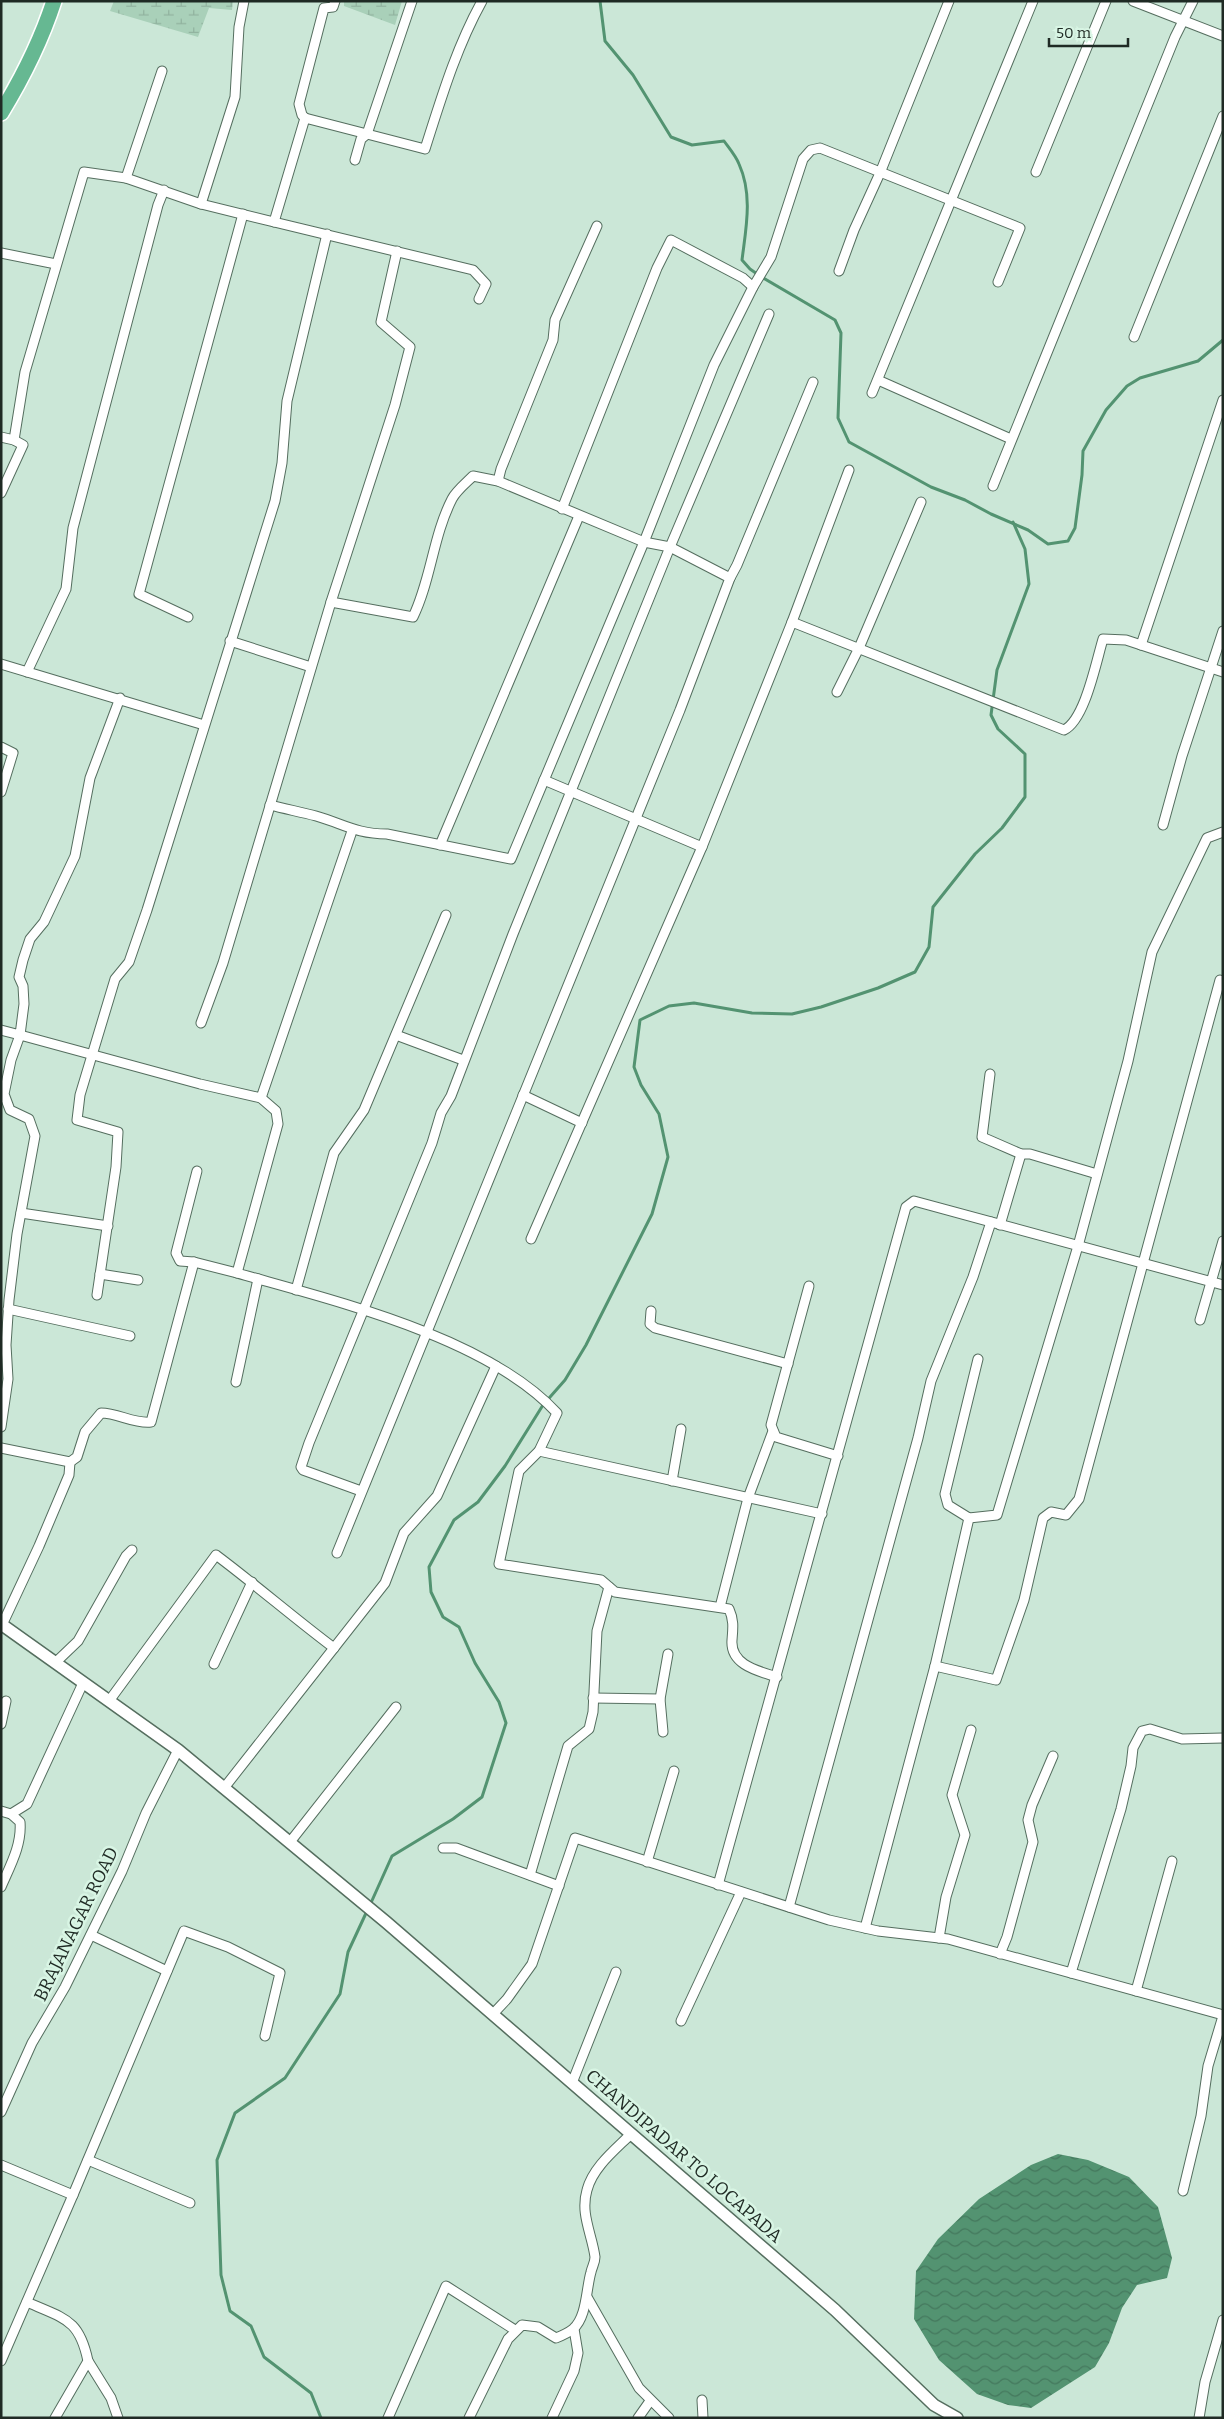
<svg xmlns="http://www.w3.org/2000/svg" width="1224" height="2419" font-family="Bitter,serif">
  <defs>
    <pattern id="wetland-marsh" width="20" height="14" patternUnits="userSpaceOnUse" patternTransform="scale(1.25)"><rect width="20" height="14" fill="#a9d0b9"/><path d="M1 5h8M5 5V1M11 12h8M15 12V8" fill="none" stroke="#91b39f"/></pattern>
    <pattern id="water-waves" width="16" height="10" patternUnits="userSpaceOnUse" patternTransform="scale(1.25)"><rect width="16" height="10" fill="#539371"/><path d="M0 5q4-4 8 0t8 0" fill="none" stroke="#44785d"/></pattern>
  </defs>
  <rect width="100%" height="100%" fill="#cbe7d7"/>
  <!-- wetland -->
  <g fill="url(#wetland-marsh)">
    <path d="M 114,1 L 233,1 L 232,10 L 209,8 L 198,37 L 110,11 Z"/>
    <path d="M 344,1 L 402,1 L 395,25 L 344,6 Z"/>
  </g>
  <!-- water -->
  <path fill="url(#water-waves)" d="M 1058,2154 L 1088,2160 L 1129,2177 L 1158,2207 L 1172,2258 L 1167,2278 L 1137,2285 L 1122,2308 L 1109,2343 L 1095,2367 L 1031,2408 L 1008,2405 L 977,2394 L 939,2360 L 914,2319 L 916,2271 L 938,2239 L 979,2199 L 1031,2165 Z"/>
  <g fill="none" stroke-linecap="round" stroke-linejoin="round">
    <!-- stream -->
    <g stroke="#539371" stroke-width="3">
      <path d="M 600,1 L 605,41 L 633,75 L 671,137 L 692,145 L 724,141 C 729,148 736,156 739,164 C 753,195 746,228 742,260 L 750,269 L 760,276 L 835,320 L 841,333 L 838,418 L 849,442 L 931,487 L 965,500 L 991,514 L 1028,530 L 1048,544 L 1068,541 L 1075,528 L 1082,475 L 1083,451 L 1106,410 L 1127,386 L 1140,378 L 1198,361 L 1223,340"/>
      <path d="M 370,1905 L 392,1856 L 453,1819 L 482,1797 L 506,1723 L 499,1702 L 475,1663 L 459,1627 L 443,1617 L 431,1592 L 429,1567 L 454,1520 L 478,1502 L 505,1466 L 543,1405 L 565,1380 L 586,1345 L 652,1214 L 668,1157 L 659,1114 L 641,1085 L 634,1067 L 640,1020 L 669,1006 L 694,1003 L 752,1013 L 792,1014 L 821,1007 L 878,988 L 915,972 L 929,947 L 933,907 L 975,854 L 1002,828 L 1025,797 L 1025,754 L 998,729 L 991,715 L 997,670 L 1029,584 L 1025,549 L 1013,522"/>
      <path d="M 321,2418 L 311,2393 L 264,2357 L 251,2326 L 230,2311 L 221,2275 L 217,2160 L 235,2113 L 285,2078 L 340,1994 L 348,1952 L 367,1911"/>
    </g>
    <!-- minor casing -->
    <g stroke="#556e5f" stroke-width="11">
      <g id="minor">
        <path d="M 1133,1 L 1223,36"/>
        <path d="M 305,118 L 302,115 L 299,104 L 324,8 L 333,7 L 335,1"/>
        <path d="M 355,160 L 361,139 L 367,134 L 412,1"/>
        <path d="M 1036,172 L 1106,1"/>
        <path d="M 126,178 L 162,71"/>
        <path d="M 201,204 L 235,97 L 239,27 L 244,1"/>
        <path d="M 274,222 L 473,270 L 486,284 L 479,299"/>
        <path d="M 1,253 L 56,264"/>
        <path d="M 839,271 L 854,230 L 880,173 L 949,1"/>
        <path d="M 1134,337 L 1223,116"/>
        <path d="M 878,380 L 1011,439"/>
        <path d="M 872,393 L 1033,1"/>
        <path d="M 1,437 L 14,440 L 23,445 L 1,493"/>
        <path d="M 14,440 L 25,372 L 84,172 L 126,178 L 201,204 L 274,222 L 305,118 L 425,149 C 441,99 456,48 482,1"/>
        <path d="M 498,481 L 501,469 L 553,340 L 555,320 L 597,226"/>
        <path d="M 993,486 L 1175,37 L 1193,1"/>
        <path d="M 562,509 L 657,268 L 671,240 L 743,278 L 753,287"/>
        <path d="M 730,578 L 737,565 L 813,382"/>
        <path d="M 331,602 L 413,617 C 431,580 433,536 452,499 C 456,491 466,483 473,476 L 498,481 L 644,542 L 670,547 L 730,578 L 680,710 L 337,1553"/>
        <path d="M 188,617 L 139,594 L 243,214"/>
        <path d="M 792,622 L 849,470"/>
        <path d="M 230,641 L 311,667"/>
        <path d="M 1141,645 L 1223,400"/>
        <path d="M 1,664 L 204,725"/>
        <path d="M 27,672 L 66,589 L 73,528 L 158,205 L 164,190"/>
        <path d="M 837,692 L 859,648 L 921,502"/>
        <path d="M 1,747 L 13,753 L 1,792"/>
        <path d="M 544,780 L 702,847 L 792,622 L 1064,730 C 1085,720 1096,662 1103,639 L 1126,640 L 1223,672"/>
        <path d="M 270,805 C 285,809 301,812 316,816 C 344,824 356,834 387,834 L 511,859 L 644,542 L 714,365 L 753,287 L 771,257 L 803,159 L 811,150 L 820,148 L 1020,228 L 998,282"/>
        <path d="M 1163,825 L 1182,756 L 1223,631"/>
        <path d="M 440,845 L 579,516"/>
        <path d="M 201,1023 L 223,963 L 331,602 L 395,405 L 410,347 L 381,322 L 397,251"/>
        <path d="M 1,1030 L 20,1035 L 24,1004 L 23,986 L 19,977 L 23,960 L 30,939 L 44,922 L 75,856 L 90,778 L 120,698"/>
        <path d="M 396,1035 L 463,1060"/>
        <path d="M 990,1074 L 982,1137 L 1021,1154 L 1030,1154 L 1097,1174"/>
        <path d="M 523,1095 L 582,1123"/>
        <path d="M 21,1213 L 108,1226"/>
        <path d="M 1000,1225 L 1021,1154"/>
        <path d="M 531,1239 L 702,847"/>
        <path d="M 194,1262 L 180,1261 L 176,1253 L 197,1171"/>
        <path d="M 237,1273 C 335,1301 487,1337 557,1413 L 539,1451 L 519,1471 L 499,1564 L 601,1580 L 615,1592 L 729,1609 C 734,1620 733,1628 732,1640 C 730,1665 758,1671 777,1677"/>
        <path d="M 100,1274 L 138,1280"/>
        <path d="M 809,1286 L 771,1425 L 776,1437 L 838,1456"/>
        <path d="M 296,1290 L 334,1153 L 364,1110 L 446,915"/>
        <path d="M 97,1295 L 116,1167 L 118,1132 L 77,1120 L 80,1095 L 115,979 L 129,962 L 147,910 L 275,501 L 282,463 L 287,401 L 327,234"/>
        <path d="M 8,1309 L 130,1336"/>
        <path d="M 651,1311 L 650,1324 L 655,1328 L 788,1364"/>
        <path d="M 1200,1320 L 1223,1241"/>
        <path d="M 978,1359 L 945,1494 L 948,1505 L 969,1518 L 997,1515 L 1078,1246 L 1128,1061 L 1152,952 L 1207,838 L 1223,832"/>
        <path d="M 236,1382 L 258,1279"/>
        <path d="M 1,1427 L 8,1379 L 6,1345 L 9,1300 L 17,1234 L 35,1136 L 29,1119 L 10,1110 L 4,1094 L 11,1060 L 20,1035 L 200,1084 L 261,1098 L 352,831"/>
        <path d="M 1,1448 L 70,1462 L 77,1457 L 85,1432 L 101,1413 C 118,1413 134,1424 151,1422 L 194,1262 L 237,1273 L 278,1124 L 276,1111 L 261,1098"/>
        <path d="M 539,1451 L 822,1514"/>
        <path d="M 672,1481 L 681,1429"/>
        <path d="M 361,1491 L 303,1470 L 301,1467 L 309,1443 L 432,1143 L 441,1113 L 451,1096 L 513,934 L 670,547 L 769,314"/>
        <path d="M 720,1607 L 748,1498 L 773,1431"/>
        <path d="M 2,1625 L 39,1546 L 69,1475 L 70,1462"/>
        <path d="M 55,1663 L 78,1641 L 126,1556 L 132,1550"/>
        <path d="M 214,1664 L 252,1582"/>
        <path d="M 935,1666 L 996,1680 L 1024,1600 L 1043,1518 L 1051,1512 L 1066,1515 L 1079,1499 L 1220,980"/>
        <path d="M 593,1698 L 660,1699"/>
        <path d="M 109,1701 L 216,1555 C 256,1585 294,1618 334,1648"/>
        <path d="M 1,1724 L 6,1701"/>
        <path d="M 663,1732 L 660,1699 L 668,1654"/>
        <path d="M 224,1788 L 385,1583 L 404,1533 L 437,1496 L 496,1366"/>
        <path d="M 1,1811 L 11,1814 L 27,1804 L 83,1683"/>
        <path d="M 290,1842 L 396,1707"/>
        <path d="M 443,1848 L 456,1848 L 559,1886"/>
        <path d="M 647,1862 L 674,1771"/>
        <path d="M 530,1875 L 568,1746 L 589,1729 L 593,1712 L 597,1631 L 609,1587"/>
        <path d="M 718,1885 L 906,1207 L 914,1201 L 1223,1285"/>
        <path d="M 1,1887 C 10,1866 22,1845 20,1822 L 11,1814"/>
        <path d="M 789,1907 L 918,1438 L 931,1381 L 973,1277 L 991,1222"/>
        <path d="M 865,1928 L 935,1666 L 969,1518"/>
        <path d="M 91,1935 L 167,1971"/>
        <path d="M 939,1938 L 946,1897 L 965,1835 L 952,1795 L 971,1730"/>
        <path d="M 1000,1954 L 1007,1937 L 1033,1842 L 1028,1820 L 1032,1805 L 1053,1756"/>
        <path d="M 1071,1973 L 1121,1809 L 1131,1766 L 1133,1748 L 1142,1731 L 1150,1729 L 1182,1739 L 1223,1738"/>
        <path d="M 1136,1991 L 1172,1861"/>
        <path d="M 493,2014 L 507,1999 L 532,1964 L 575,1838 L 829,1920 L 878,1931 L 948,1939 L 1223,2015"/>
        <path d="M 681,2021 L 741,1892"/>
        <path d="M 572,2083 L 616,1972"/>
        <path d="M 1,2112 L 32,2043 L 65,1987 L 122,1871 L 146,1813 L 178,1750"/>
        <path d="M 88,2160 L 190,2203"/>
        <path d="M 1,2165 L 73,2195 L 1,2361"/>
        <path d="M 1183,2191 L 1201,2116 L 1208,2066 L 1223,2016"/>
        <path d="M 73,2195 L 184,1931 L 228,1947 L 280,1973 L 265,2036"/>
        <path d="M 587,2297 L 639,2388 L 669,2418"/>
        <path d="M 27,2302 C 64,2319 79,2318 88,2361 L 55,2418"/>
        <path d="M 88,2361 L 111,2398 L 118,2418"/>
        <path d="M 702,2400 L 703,2418"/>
        <path d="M 388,2418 L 446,2286 L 515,2330"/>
        <path d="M 469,2418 L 508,2339 L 522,2325 L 538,2327 L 556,2338 C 561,2336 568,2333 573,2329 C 587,2317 586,2289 591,2272 C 592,2267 595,2263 595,2257 C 592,2234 580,2214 587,2190 C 593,2167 615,2150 631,2134"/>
        <path d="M 552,2418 L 574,2371 L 578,2353 L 574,2329"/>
        <path d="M 638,2418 L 650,2401"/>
        <path d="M 1199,2418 L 1205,2382 L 1223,2320"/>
      </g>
    </g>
    <!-- tertiary casing -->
    <g stroke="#556e5f" stroke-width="14">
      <path id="tertiary" d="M 1,1624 L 178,1750 L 224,1788 L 386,1922 L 835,2310 L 934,2405 L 957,2418"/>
    </g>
    <!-- trunk casing -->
    <g stroke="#fff" stroke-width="18">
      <path id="trunk" d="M 1,113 C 23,77 41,41 54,1"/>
    </g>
    <!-- minor -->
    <use href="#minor" stroke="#fff" stroke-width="9"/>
    <!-- tertiary -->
    <use href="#tertiary" stroke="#fff" stroke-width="11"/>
    <!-- trunk -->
    <use href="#trunk" stroke="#66b892" stroke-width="15"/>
  </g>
  <g text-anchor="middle" stroke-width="5" stroke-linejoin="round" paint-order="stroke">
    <!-- street labels -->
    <g font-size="18" fill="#1f2a24" stroke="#d8f5e4">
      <text transform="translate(76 1924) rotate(-64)" y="6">BRAJANAGAR ROAD</text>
      <text transform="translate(684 2156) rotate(41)" y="6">CHANDIPADAR TO LOCAPADA</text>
    </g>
  </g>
  <!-- border -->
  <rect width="1224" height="2419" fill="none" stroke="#1f2a24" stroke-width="5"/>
  <!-- scale -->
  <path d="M1049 38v8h79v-8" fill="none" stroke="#1f2a24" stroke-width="2.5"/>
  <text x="1056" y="38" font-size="15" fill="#1f2a24" stroke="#d8f5e4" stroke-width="4" paint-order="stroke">50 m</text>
</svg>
